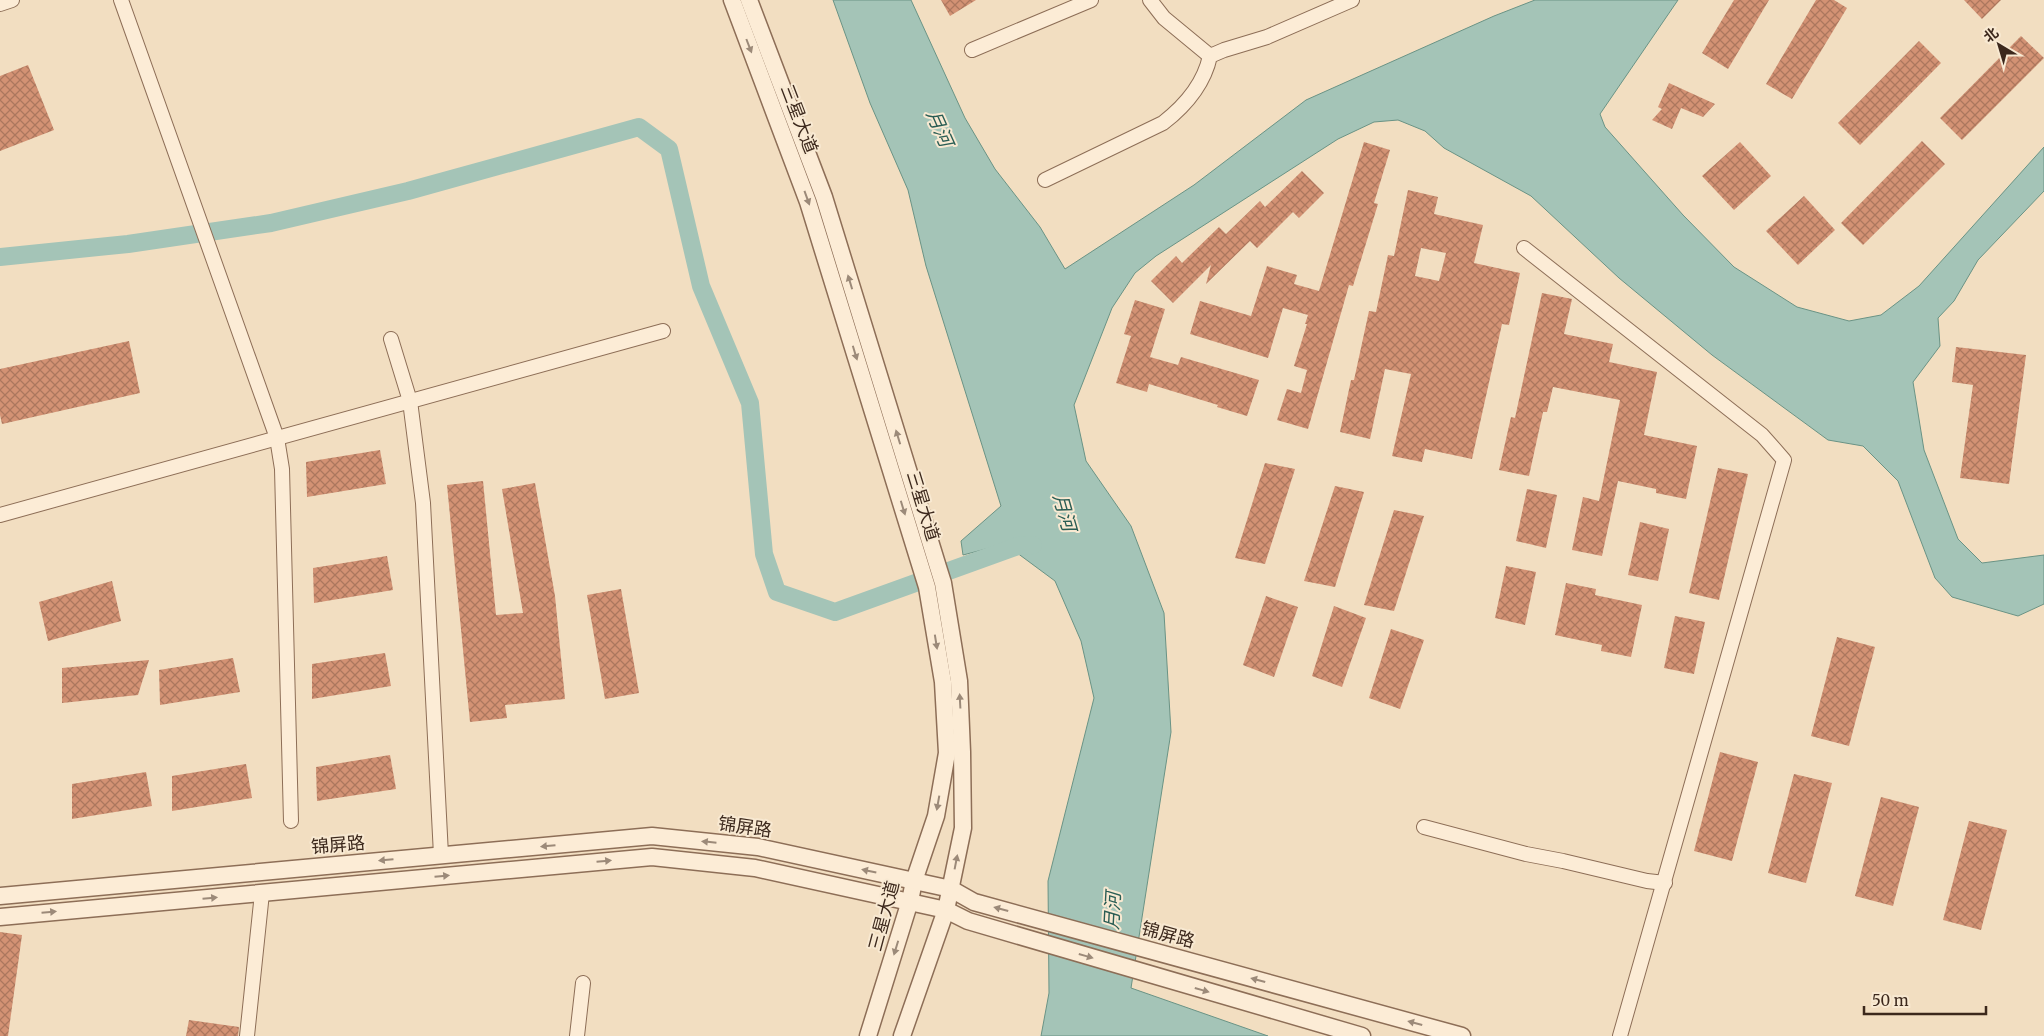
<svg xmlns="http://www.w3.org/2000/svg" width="2044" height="1036" font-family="Merriweather,'Noto Sans SC',serif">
  <defs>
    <pattern id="building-cross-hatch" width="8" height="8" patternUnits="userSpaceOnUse" patternTransform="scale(1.25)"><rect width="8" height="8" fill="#d39274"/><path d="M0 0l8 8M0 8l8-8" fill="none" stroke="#ac775e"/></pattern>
  </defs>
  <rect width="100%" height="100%" fill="#f2dec1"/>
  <!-- water -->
  <path fill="#a4c4b7" stroke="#6a9385" d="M 833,0 L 911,0 L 965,118 L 995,169 L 1040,227 L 1065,269 L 1194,185 L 1306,100 L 1494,16 L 1535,0 L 1678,0 L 1600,114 L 1605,127 L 1683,215 L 1734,267 L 1797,307 L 1849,321 L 1881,315 L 1919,286 L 2044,147 L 2044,191 L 1978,260 L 1954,301 L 1938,318 L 1940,346 L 1913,382 L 1924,450 L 1958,539 L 1982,563 L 2044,555 L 2044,604 L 2018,616 L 1952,597 L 1935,578 L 1898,481 L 1863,446 L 1828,440 L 1712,355 L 1619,278 L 1531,196 L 1444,148 L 1425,131 L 1398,120 L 1374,122 L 1338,139 L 1156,256 L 1135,273 L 1112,308 L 1074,405 L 1086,461 L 1131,526 L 1164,613 L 1171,732 L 1131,988 L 1268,1036 L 1041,1036 L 1049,993 L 1048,881 L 1094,698 L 1081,641 L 1055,581 L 1005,544 L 963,555 L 961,541 L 1001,506 L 926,266 L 908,190 L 870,103 Z"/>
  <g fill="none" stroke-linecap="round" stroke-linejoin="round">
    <!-- canal -->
    <path stroke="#a4c4b7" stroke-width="18" d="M 0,257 L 128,244 L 271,223 L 408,191 L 639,127 L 669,149 L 701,286 L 750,403 L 764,554 L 777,592 L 835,612 L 1018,546 L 1033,545"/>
  </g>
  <!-- building -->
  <g fill="url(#building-cross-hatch)" fill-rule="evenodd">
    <path d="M 941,0 L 976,0 L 950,16 Z"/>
    <path d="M 1734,0 L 1769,0 L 1728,69 L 1702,53 Z"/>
    <path d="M 1816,0 L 1834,0 L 1847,8 L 1792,99 L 1766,84 Z"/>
    <path d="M 1964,0 L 2001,0 L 1982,19 Z"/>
    <path d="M 2021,36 L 2044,58 L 1962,140 L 1940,118 Z"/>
    <path d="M 1919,41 L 1941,63 L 1860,145 L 1838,123 Z"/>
    <path d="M 28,65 L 54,130 L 0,151 L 0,76 Z"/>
    <path d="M 1669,83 L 1715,104 L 1703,117 L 1681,108 L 1672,129 L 1652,120 L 1662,109 L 1658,107 Z"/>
    <path d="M 1922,141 L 1945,164 L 1863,245 L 1841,223 Z"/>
    <path d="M 1364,142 L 1390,150 L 1374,203 L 1378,204 L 1353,286 L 1349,285 L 1308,429 L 1277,420 L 1287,389 L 1301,393 L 1307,370 L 1294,366 L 1307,324 L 1305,324 L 1308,315 L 1283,308 L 1268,358 L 1190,334 L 1200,301 L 1251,316 L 1267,266 L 1297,275 L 1294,284 L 1319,291 Z"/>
    <path d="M 1740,142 L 1771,176 L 1734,210 L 1702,176 Z"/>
    <path d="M 1302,171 L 1324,193 L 1299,218 L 1293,212 L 1257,248 L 1250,241 L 1206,284 L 1211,265 L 1173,303 L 1151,281 L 1176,256 L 1182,263 L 1219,227 L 1226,234 L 1260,201 L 1265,207 Z"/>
    <path d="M 1408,190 L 1438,197 L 1434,214 L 1483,225 L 1474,263 L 1520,273 L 1509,325 L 1502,324 L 1472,459 L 1425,449 L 1422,462 L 1392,456 L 1411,374 L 1385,369 L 1370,439 L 1340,432 L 1351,380 L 1354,380 L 1369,311 L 1376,312 L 1388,255 L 1394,256 ZM 1421,248 L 1446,253 L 1439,281 L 1415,276 Z"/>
    <path d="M 1804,196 L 1835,230 L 1798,265 L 1766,231 Z"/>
    <path d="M 1542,293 L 1572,299 L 1564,334 L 1613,344 L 1609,362 L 1657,372 L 1644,435 L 1697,446 L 1686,499 L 1656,493 L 1656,489 L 1618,481 L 1602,556 L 1572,550 L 1583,497 L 1599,501 L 1620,400 L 1553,387 L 1547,412 L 1543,412 L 1529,476 L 1499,470 L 1511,417 L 1515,418 Z"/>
    <path d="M 1135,300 L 1165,309 L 1150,357 L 1178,365 L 1181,357 L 1259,380 L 1247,416 L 1217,407 L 1218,405 L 1149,384 L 1147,392 L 1116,383 L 1131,336 L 1124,334 Z"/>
    <path d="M 129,341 L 140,393 L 2,424 L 0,415 L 0,369 Z"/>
    <path d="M 1956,347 L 2026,355 L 2009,484 L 1960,478 L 1973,385 L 1952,382 Z"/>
    <path d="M 380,450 L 386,484 L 307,497 L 306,462 Z"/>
    <path d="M 1265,463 L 1295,469 L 1265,564 L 1235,558 Z"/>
    <path d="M 1718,468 L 1748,474 L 1719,600 L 1689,593 Z"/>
    <path d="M 483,481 L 496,615 L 523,613 L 502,489 L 535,483 L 555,596 L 565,699 L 505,705 L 507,718 L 470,722 L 447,485 Z"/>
    <path d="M 1335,486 L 1364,492 L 1335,587 L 1304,581 Z"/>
    <path d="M 1527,489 L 1557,495 L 1546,548 L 1516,541 Z"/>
    <path d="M 1394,510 L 1424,516 L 1394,611 L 1364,605 Z"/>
    <path d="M 1640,522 L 1669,529 L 1658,581 L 1628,575 Z"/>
    <path d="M 387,556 L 393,590 L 314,603 L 313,568 Z"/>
    <path d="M 1506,566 L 1536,572 L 1525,625 L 1495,618 Z"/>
    <path d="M 112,581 L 121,621 L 48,641 L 39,602 Z"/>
    <path d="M 1566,583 L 1596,589 L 1595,595 L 1642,605 L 1631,657 L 1601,651 L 1602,645 L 1555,635 Z"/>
    <path d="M 621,589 L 639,693 L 605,699 L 587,595 Z"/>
    <path d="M 1266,596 L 1298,607 L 1274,677 L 1243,665 Z"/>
    <path d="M 1334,606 L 1366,618 L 1342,687 L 1312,676 Z"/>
    <path d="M 1675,616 L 1705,622 L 1694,674 L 1664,668 Z"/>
    <path d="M 1391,629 L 1424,640 L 1400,709 L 1369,698 Z"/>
    <path d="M 1837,637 L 1875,647 L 1849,746 L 1811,736 Z"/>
    <path d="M 385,653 L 391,686 L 312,699 L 312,664 Z"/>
    <path d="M 233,658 L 240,692 L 160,705 L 159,670 Z"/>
    <path d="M 149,660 L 138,695 L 62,703 L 62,668 Z"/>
    <path d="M 1720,752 L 1758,762 L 1732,861 L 1694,851 Z"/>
    <path d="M 390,755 L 396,789 L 317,801 L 316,767 Z"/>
    <path d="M 246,764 L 252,798 L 172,811 L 172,776 Z"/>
    <path d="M 146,772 L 152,806 L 72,819 L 72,784 Z"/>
    <path d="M 1794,774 L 1832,783 L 1806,883 L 1768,873 Z"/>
    <path d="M 1881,797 L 1919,807 L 1893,906 L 1855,896 Z"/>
    <path d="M 1969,821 L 2007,830 L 1981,930 L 1943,920 Z"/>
    <path d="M 0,932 L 22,935 L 8,1036 L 0,1036 Z"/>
    <path d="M 189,1020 L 239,1027 L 238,1036 L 186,1036 Z"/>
  </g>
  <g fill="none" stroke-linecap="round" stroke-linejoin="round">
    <!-- minor casing -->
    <g stroke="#8d6e57" stroke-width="16">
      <g id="minor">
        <path d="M 121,0 L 277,438 L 282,469 L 291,821"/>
        <path d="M 1150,0 L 1164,18 L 1210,56"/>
        <path d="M 0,4 L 12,0"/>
        <path d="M 972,50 L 1091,0"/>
        <path d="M 1045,180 L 1163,123 C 1185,106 1204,84 1210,56 L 1224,50 L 1267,37 L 1352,0"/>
        <path d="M 1524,248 L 1762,435 L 1784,460 L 1620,1036"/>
        <path d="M 391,339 L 410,401 L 423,503 L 441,855"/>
        <path d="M 0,515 L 663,331"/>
        <path d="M 1424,827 L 1526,854 L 1563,861 L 1647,881 L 1665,883"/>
        <path d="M 247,1036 L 262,893"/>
        <path d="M 577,1036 L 583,983"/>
      </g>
    </g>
    <!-- tertiary casing -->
    <g stroke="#8d6e57" stroke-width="19">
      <g id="tertiary">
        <path d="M 732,0 L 808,202 L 927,587 L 943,682 L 947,753 L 936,816 L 914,881 L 910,901 L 868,1036"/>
        <path d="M 749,0 L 824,197 L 938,567 L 943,583 L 959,681 L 962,752 L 963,828 L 946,910 L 902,1036"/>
        <path d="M 0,896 L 652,836 L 758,847 L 951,889 L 974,902 L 1462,1036"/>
        <path d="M 0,917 L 652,857 L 755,868 L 946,910 L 968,921 L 1362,1036"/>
      </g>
    </g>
    <!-- minor -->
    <use href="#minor" stroke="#fcecd6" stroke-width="14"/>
    <!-- tertiary -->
    <use href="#tertiary" stroke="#fcecd6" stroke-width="16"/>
  </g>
  <!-- one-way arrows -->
  <defs><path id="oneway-solid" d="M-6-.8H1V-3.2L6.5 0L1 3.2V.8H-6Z" transform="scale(1.25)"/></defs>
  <g fill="#9c8a79">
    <use href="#oneway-solid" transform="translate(749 46) rotate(69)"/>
    <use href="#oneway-solid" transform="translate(807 198) rotate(70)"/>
    <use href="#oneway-solid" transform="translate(850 282) rotate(-107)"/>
    <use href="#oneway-solid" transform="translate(855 353) rotate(73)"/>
    <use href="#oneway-solid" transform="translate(898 437) rotate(-107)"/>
    <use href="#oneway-solid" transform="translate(903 508) rotate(73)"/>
    <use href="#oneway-solid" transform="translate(936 642) rotate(81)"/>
    <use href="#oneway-solid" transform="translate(960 701) rotate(-93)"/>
    <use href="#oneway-solid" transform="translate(938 803) rotate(100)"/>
    <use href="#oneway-solid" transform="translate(709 842) rotate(-174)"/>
    <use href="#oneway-solid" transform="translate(548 846) rotate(175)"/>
    <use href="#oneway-solid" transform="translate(386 860) rotate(175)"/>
    <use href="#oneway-solid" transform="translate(604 861) rotate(-5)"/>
    <use href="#oneway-solid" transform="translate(956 862) rotate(-79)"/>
    <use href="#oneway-solid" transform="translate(869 871) rotate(-168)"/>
    <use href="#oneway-solid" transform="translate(442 876) rotate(-5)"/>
    <use href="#oneway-solid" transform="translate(210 898) rotate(-5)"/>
    <use href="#oneway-solid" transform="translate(1001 909) rotate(-165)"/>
    <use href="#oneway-solid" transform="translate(49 912) rotate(-5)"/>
    <use href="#oneway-solid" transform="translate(896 948) rotate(107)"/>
    <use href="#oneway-solid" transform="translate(1086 956) rotate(16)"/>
    <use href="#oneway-solid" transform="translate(1258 980) rotate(-165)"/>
    <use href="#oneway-solid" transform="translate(1202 990) rotate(16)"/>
    <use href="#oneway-solid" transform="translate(1415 1023) rotate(-165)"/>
  </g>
  <g text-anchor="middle" stroke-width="4" stroke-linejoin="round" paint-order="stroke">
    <!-- street labels -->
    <g font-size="18" fill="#3c281c" stroke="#f8e9d2">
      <text transform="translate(799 119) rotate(69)" y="6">三星大道</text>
      <text transform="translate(923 506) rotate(73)" y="6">三星大道</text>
      <text transform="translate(745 827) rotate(8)" y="6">锦屏路</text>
      <text transform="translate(338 845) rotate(-5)" y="6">锦屏路</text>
      <text transform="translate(884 916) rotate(-75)" y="6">三星大道</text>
      <text transform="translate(1168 935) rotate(15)" y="6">锦屏路</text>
    </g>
    <!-- water labels -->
    <g font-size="19" font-style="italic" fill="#2a5d54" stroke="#f8e9d2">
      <text transform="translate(940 128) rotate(66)" y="7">月河</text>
      <text transform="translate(1065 512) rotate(74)" y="7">月河</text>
      <text transform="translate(1112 911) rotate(-87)" y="7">月河</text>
    </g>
  </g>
  <!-- north arrow -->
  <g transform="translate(1999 45) rotate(322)" stroke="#f8e9d2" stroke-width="4" paint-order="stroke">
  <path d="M0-4L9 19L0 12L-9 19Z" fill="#3c281c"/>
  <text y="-8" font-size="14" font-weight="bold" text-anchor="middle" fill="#3c281c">北</text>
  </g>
  <!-- scale -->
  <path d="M1864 1006v8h122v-8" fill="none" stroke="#3c281c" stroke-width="2.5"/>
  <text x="1872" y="1006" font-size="15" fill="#3c281c" stroke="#f8e9d2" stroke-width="4" paint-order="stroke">50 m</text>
</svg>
